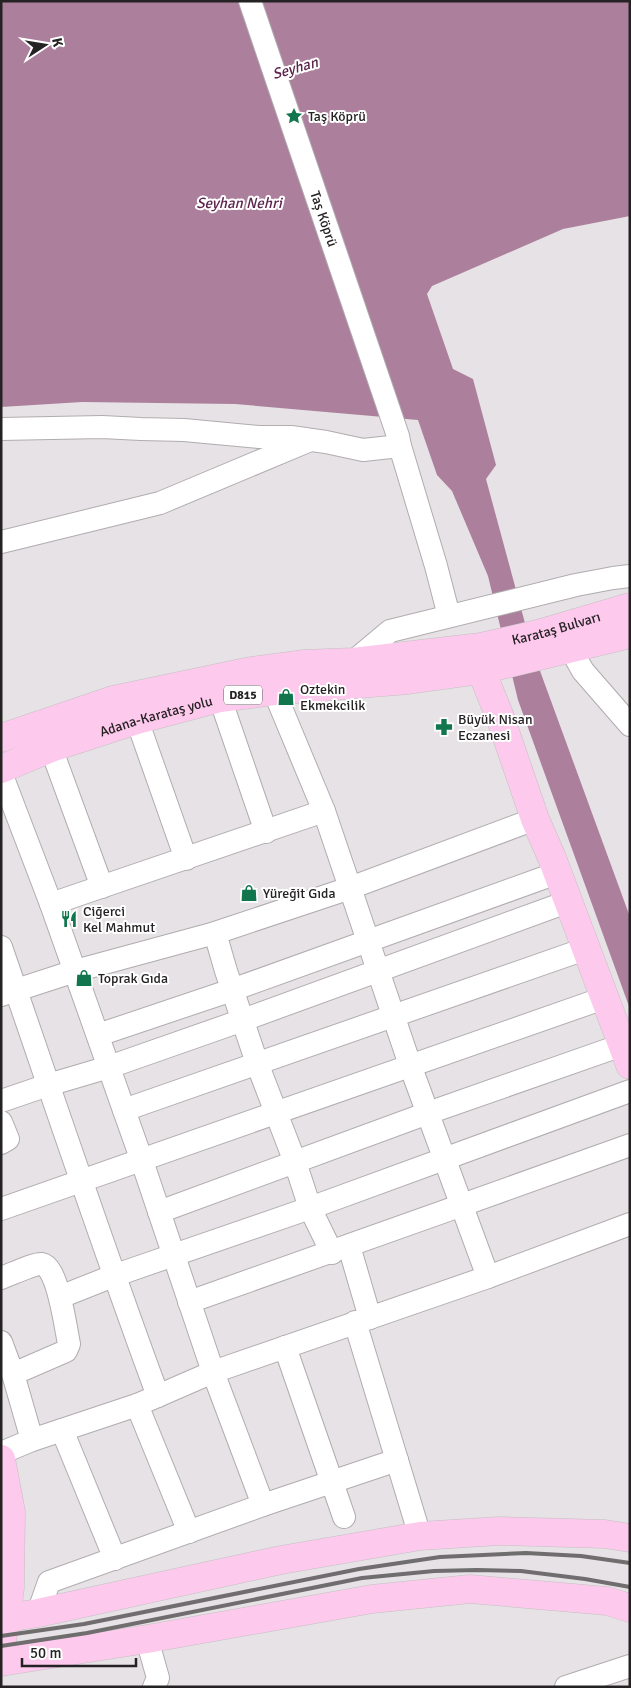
<svg xmlns="http://www.w3.org/2000/svg" width="631" height="1688" font-family="Signika,sans-serif">
  <rect width="100%" height="100%" fill="#e7e2e5"/>
  <!-- water -->
  <path fill="#ac7f9c" d="M 1,1 L 630,1 L 630,216 L 563,229 L 432,286 L 427,294 L 453,369 L 473,379 L 496,465 L 486,479 L 532,649 L 630,917 L 630,1009 L 518,700 L 488,576 L 452,491 L 437,475 L 418,420 L 235,404 L 82,402 L 1,407 Z"/>
  <g fill="none" stroke-linecap="round" stroke-linejoin="round">
    <!-- minor casing -->
    <g stroke="#b1acaf" stroke-width="24">
      <g id="minor">
        <path id="s1" d="M 250,1 L 398,436 L 400,446 L 436,566 L 449,616"/>
        <path d="M 1,429 L 102,427 L 141,429 L 184,430 L 259,437 L 291,437 L 326,442 L 363,450 L 400,446"/>
        <path d="M 1,542 L 160,503 L 308,441"/>
        <path d="M 570,648 L 583,671 L 630,725"/>
        <path d="M 353,662 L 390,631 L 576,585 L 613,578 L 630,576"/>
        <path d="M 274,691 L 324,811 L 410,1065 L 488,1277"/>
        <path d="M 220,698 L 266,832"/>
        <path d="M 137,720 L 186,859"/>
        <path d="M 51,748 L 102,887"/>
        <path d="M 1,773 L 51,904 L 142,1161 L 213,1372 L 263,1505"/>
        <path d="M 51,904 L 324,811"/>
        <path d="M 215,933 L 226,971 L 257,1063 L 295,1162 L 310,1208 L 332,1253"/>
        <path d="M 1,947 C 53,1097 103,1248 158,1396"/>
        <path d="M 1,995 L 75,971 L 215,933 L 350,888 L 535,819"/>
        <path d="M 98,1035 L 232,990 L 557,873"/>
        <path d="M 1,1101 L 48,1085 L 109,1067 L 243,1020 L 567,902"/>
        <path d="M 124,1110 L 585,949"/>
        <path d="M 1,1122 L 8,1139 L 1,1143"/>
        <path d="M 1,1209 C 203,1140 403,1067 604,998"/>
        <path d="M 159,1212 L 428,1113 L 622,1045"/>
        <path d="M 349,1246 L 370,1318"/>
        <path d="M 1,1278 C 10,1275 34,1263 42,1264 C 58,1267 66,1330 69,1344 L 66,1351 L 13,1374"/>
        <path d="M 60,1297 L 113,1276 L 310,1208 L 630,1091"/>
        <path d="M 189,1302 C 336,1251 483,1197 630,1145"/>
        <path d="M 355,1322 L 420,1536"/>
        <path d="M 1,1342 L 13,1374 L 32,1440"/>
        <path d="M 285,1347 L 344,1517"/>
        <path d="M 137,1405 L 189,1532"/>
        <path d="M 62,1430 L 115,1559"/>
        <path d="M 1,1453 L 32,1440 L 137,1405 L 213,1372 L 488,1277 L 630,1224"/>
        <path d="M 38,1613 L 49,1582 L 263,1505 L 397,1460"/>
        <path d="M 147,1639 L 158,1678 L 154,1687"/>
        <path d="M 566,1687 L 630,1666"/>
      </g>
    </g>
    <!-- major casing -->
    <g stroke="#c2c1c2" stroke-width="29">
      <g id="major">
        <path d="M 481,670 L 500,717 L 535,819 L 552,858 L 630,1065"/>
        <path id="s2" d="M 1,738 L 113,700 L 251,671 L 303,664 L 353,662 L 481,647 L 538,634 L 630,607"/>
        <path id="s3" d="M 1,769 L 51,748 L 137,720 L 220,698 L 274,691 L 408,680 L 481,670 L 630,634"/>
        <path d="M 1,1459 L 11,1512 L 10,1588 L 6,1619 L 1,1645"/>
        <path d="M 1,1619 L 38,1613 L 281,1560 L 420,1536 L 499,1531 L 605,1534 L 630,1538"/>
        <path d="M 1,1662 L 147,1639 L 372,1599 L 470,1589 L 607,1601 L 630,1608"/>
      </g>
    </g>
    <!-- minor -->
    <use href="#minor" stroke="#fff" stroke-width="22"/>
    <!-- major -->
    <use href="#major" stroke="#fdc9ec" stroke-width="28"/>
    <!-- rail -->
    <g stroke="#706d6f" stroke-width="4">
      <path d="M 1,1636 L 84,1624 L 359,1569 L 440,1557 L 526,1553 L 581,1556 L 630,1563"/>
      <path d="M 1,1646 L 87,1633 L 362,1578 L 434,1571 L 477,1570 L 521,1571 L 585,1579 L 630,1587"/>
    </g>
  </g>
  <!-- icons -->
  <defs>
    <g id="sight-bare" transform="scale(1.35)"><path d="M0-6L1.8-2.2L6-1.7L2.9 1.2L3.7 5.4L0 3.3L-3.7 5.4L-2.9 1.2L-6-1.7L-1.8-2.2Z" fill="#11764e" stroke="#fff" stroke-width="2.5" paint-order="stroke"/></g>
    <g id="shop-bare" transform="scale(1.35)"><path d="M-5-2.5h2.3a2.7 3.5 0 0 1 5.4 0H5L5.5 6h-11ZM-1.5-2.5h3a1.5 2.3 0 0 0-3 0Z" fill="#11764e" stroke="#fff" stroke-width="2.5" paint-order="stroke"/></g>
    <g id="pharmacy-bare" transform="scale(1.35)"><path d="M-2-6h4v4h4v4h-4v4h-4v-4h-4v-4h4Z" fill="#11764e" stroke="#fff" stroke-width="2.5" paint-order="stroke"/></g>
    <g id="restaurant-bare" transform="scale(1.35)"><path d="M-5-6h1v4h1v-4h1v4h1v-4h1v5L-1.5 .5V6h-2V.5L-5-1ZM5-6V6H3V1.5H1.5Q1.5-4 5-6Z" fill="#11764e" stroke="#fff" stroke-width="2.5" paint-order="stroke"/></g>
  </defs>
  <g fill-rule="evenodd">
    <use href="#sight-bare" x="294" y="116"/>
    <use href="#shop-bare" x="286" y="697"/>
    <use href="#pharmacy-bare" x="444" y="727"/>
    <use href="#shop-bare" x="249" y="893"/>
    <use href="#restaurant-bare" x="69" y="919"/>
    <use href="#shop-bare" x="84" y="978"/>
  </g>
  <g text-anchor="middle" stroke-width="4" stroke-linejoin="round" paint-order="stroke">
    <!-- shield labels -->
    <rect fill="#fff" stroke="#666466" stroke-width="1" x="224" y="685.5" width="38" height="19" rx="4"/>
    <g font-size="12" font-weight="bold" fill="#252224">
      <text x="243" y="699">D815</text>
    </g>
    <!-- poi labels -->
    <g font-size="14" fill="#252224" stroke="#fff" text-anchor="start">
      <text x="308" y="121">Taş Köprü</text>
      <text x="300" y="694">Oztekin<tspan x="300" dy="16">Ekmekcilik</tspan></text>
      <text x="458" y="724">Büyük Nisan<tspan x="458" dy="16">Eczanesi</tspan></text>
      <text x="263" y="898">Yüreğit Gıda</text>
      <text x="83" y="916">Ciğerci<tspan x="83" dy="16">Kel Mahmut</tspan></text>
      <text x="98" y="983">Toprak Gıda</text>
    </g>
    <!-- street labels -->
    <g font-size="14" fill="#252224" stroke="#fff">
      <text dy="5" stroke="none"><textPath href="#s1" startOffset="230">Taș Köprü</textPath></text>
      <text dy="5" stroke="none"><textPath href="#s2" startOffset="568">Karataş Bulvarı</textPath></text>
      <text dy="5" stroke="none"><textPath href="#s3" startOffset="164">Adana-Karataş yolu</textPath></text>
    </g>
    <!-- water labels -->
    <g font-size="15" font-style="italic" fill="#5d254d" stroke="#fff">
      <text transform="translate(295 68) rotate(-16)" y="5">Seyhan</text>
      <text x="239" y="208">Seyhan Nehri</text>
    </g>
  </g>
  <!-- border -->
  <rect width="631" height="1688" fill="none" stroke="#252224" stroke-width="5"/>
  <!-- north arrow -->
  <g transform="translate(45 45) rotate(78)" stroke="#ffffff" stroke-width="4" paint-order="stroke">
  <path d="M0-4L9 19L0 12L-9 19Z" fill="#252224"/>
  <text y="-8" font-size="14" font-weight="bold" text-anchor="middle" fill="#252224">K</text>
  </g>
  <!-- scale -->
  <path d="M22 1658v8h114v-8" fill="none" stroke="#252224" stroke-width="2.5"/>
  <text x="30" y="1658" font-size="15" fill="#252224" stroke="#ffffff" stroke-width="4" paint-order="stroke">50 m</text>
</svg>
